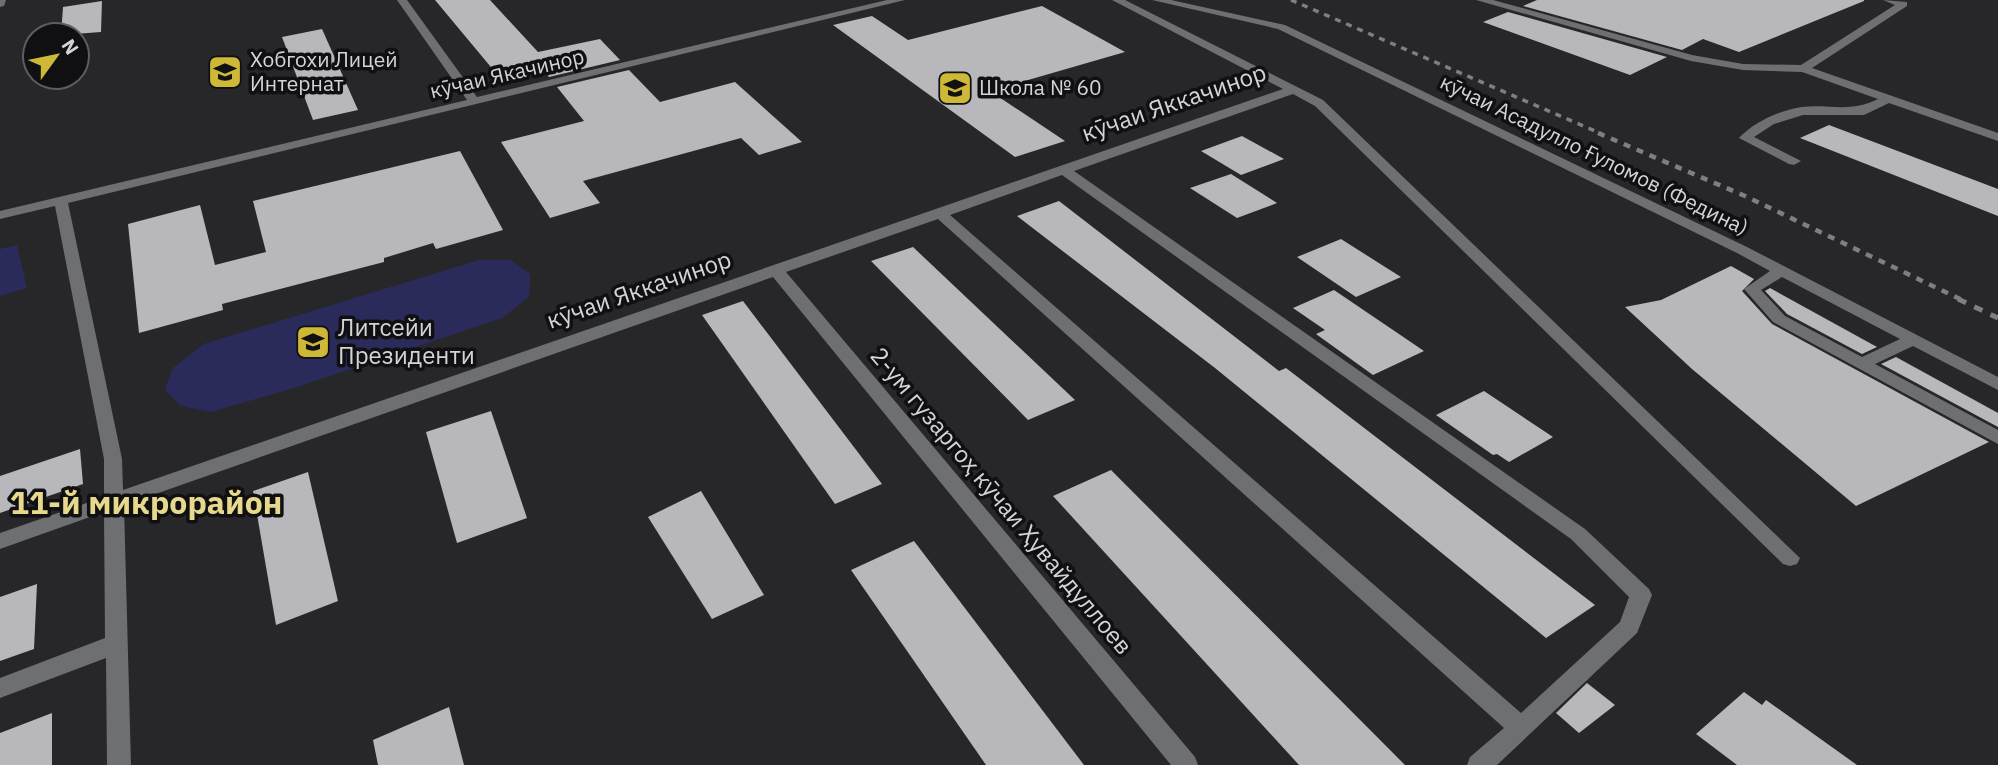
<svg xmlns="http://www.w3.org/2000/svg" width="1998" height="765" font-family="'IBM Plex Sans',sans-serif">
  <rect width="100%" height="100%" fill="#27272a"/>
  <!-- green -->
  <g fill="#2a2b5b">
    <path d="M 17,245 L 27,288 L 0,296 L 0,249 Z"/>
    <path d="M 479,260 L 511,260 L 530,274 L 529,297 L 502,318 L 294,388 L 211,412 L 181,406 L 165,390 L 173,368 L 204,344 Z"/>
  </g>
  <!-- building -->
  <g fill="#b7b7bc">
    <path d="M 435,0 L 490,0 L 538,52 L 600,39 L 620,60 L 549,77 L 542,68 L 500,78 Z"/>
    <path d="M 1537,0 L 1864,0 L 1864,1 L 1739,52 L 1703,39 L 1682,50 L 1523,6 Z"/>
    <path d="M 102,1 L 101,32 L 61,35 L 63,7 Z"/>
    <path d="M 1042,6 L 1125,52 L 990,91 L 1065,141 L 1015,157 L 833,25 L 872,16 L 908,40 Z"/>
    <path d="M 1508,12 L 1667,57 L 1630,75 L 1483,22 Z"/>
    <path d="M 322,29 L 358,110 L 313,120 L 282,37 Z"/>
    <path d="M 629,70 L 660,102 L 735,82 L 802,142 L 759,155 L 741,138 L 583,181 L 600,203 L 550,218 L 501,142 L 584,121 L 557,87 Z"/>
    <path d="M 1829,125 L 1998,189 L 1998,216 L 1800,138 Z"/>
    <path d="M 1242,136 L 1284,159 L 1241,175 L 1201,151 Z"/>
    <path d="M 460,151 L 503,230 L 436,249 L 433,243 L 384,258 L 384,262 L 222,304 L 223,310 L 139,333 L 128,224 L 200,205 L 215,265 L 266,252 L 253,201 Z"/>
    <path d="M 1231,174 L 1277,203 L 1237,218 L 1190,188 Z"/>
    <path d="M 1059,201 L 1279,371 L 1286,368 L 1595,605 L 1546,638 L 1215,368 L 1017,216 Z"/>
    <path d="M 1341,239 L 1382,265 L 1401,277 L 1356,297 L 1297,257 Z"/>
    <path d="M 913,247 L 1075,400 L 1028,420 L 871,261 Z"/>
    <path d="M 1731,266 L 1754,279 L 1742,291 L 1772,324 L 1989,442 L 1856,506 L 1692,369 L 1625,307 L 1661,300 Z"/>
    <path d="M 1770,288 L 1877,347 L 1862,354 L 1787,314 L 1765,291 Z"/>
    <path d="M 1334,290 L 1424,351 L 1373,375 L 1316,334 L 1325,330 L 1293,308 Z"/>
    <path d="M 743,301 L 882,484 L 835,504 L 702,315 Z"/>
    <path d="M 1896,357 L 1998,413 L 1998,427 L 1881,364 Z"/>
    <path d="M 1484,391 L 1553,437 L 1509,462 L 1497,454 L 1493,455 L 1436,415 Z"/>
    <path d="M 491,411 L 527,518 L 457,543 L 426,432 Z"/>
    <path d="M 80,449 L 83,484 L 0,513 L 0,476 Z"/>
    <path d="M 1111,470 L 1405,765 L 1299,765 L 1053,496 Z"/>
    <path d="M 308,472 L 338,601 L 276,625 L 253,491 Z"/>
    <path d="M 701,491 L 764,595 L 712,619 L 648,517 Z"/>
    <path d="M 914,541 L 1084,765 L 986,765 L 851,570 Z"/>
    <path d="M 37,584 L 34,649 L 0,661 L 0,597 Z"/>
    <path d="M 1587,683 L 1615,705 L 1579,733 L 1556,713 Z"/>
    <path d="M 1744,692 L 1762,705 L 1766,700 L 1857,765 L 1737,765 L 1696,734 Z"/>
    <path d="M 449,707 L 464,765 L 378,765 L 373,740 Z"/>
    <path d="M 52,713 L 52,765 L 0,765 L 0,733 Z"/>
  </g>
  <g fill="none" stroke-linecap="round" stroke-linejoin="round">
    <!-- minor -->
    <g fill="#6e6f70" fill-rule="evenodd">
      <path d="M 0,0 L 6,0 L 4,6 L 0,7 Z"/>
      <path d="M 397,0 L 407,0 L 477,97 L 887,0 L 905,0 L 68,203 L 122,459 L 123,490 L 1283,89 L 1112,0 L 1125,0 L 1323,100 L 1800,558 L 1797,564 L 1790,566 L 1783,564 L 1315,106 L 1293,94 L 1074,171 L 1585,529 L 1649,589 L 1652,595 L 1637,633 L 1497,765 L 1467,765 L 1470,757 L 1504,728 L 938,219 L 786,272 L 1195,757 L 1198,765 L 1171,765 L 773,277 L 124,505 L 131,765 L 107,765 L 106,658 L 0,698 L 0,678 L 105,638 L 104,512 L 0,549 L 0,533 L 104,497 L 104,459 L 55,206 L 0,219 L 0,211 L 467,100 ZM 1062,175 L 1571,539 L 1629,597 L 1620,622 L 1521,713 L 950,215 Z"/>
      <path d="M 1152,0 L 1171,0 L 1285,25 L 1747,247 L 1998,377 L 1998,390 L 1913,346 L 1875,364 L 1998,430 L 1998,444 L 1773,322 L 1744,289 L 1770,271 L 1737,253 L 1278,29 ZM 1782,277 L 1900,339 L 1862,357 L 1785,316 L 1761,290 Z"/>
      <path d="M 1476,0 L 1493,0 L 1692,55 L 1743,64 L 1801,65 L 1895,5 L 1883,0 L 1907,2 L 1907,6 L 1812,68 L 1998,133 L 1998,141 L 1889,103 L 1864,115 L 1803,115 L 1774,124 L 1754,137 L 1801,161 L 1794,165 L 1789,164 L 1739,138 C 1754,122 1780,110 1802,107 C 1830,104 1851,113 1878,99 L 1802,72 L 1743,70 L 1691,61 Z"/>
    </g>
    <!-- rail-far2 -->
    <path stroke="#7f7f81" stroke-width="3.5" stroke-dasharray="6 6" stroke-linecap="butt" d="M 1291,0 L 1602,134"/>
    <!-- rail-far1 -->
    <path stroke="#7f7f81" stroke-width="4.5" stroke-dasharray="7 7" stroke-linecap="butt" d="M 1598,133 L 1745,196 L 1962,300"/>
    <!-- rail -->
    <path stroke="#7f7f81" stroke-width="5" stroke-dasharray="9 9" stroke-linecap="butt" d="M 1958,299 L 1998,318"/>
  </g>
  <!-- icons -->
  <defs>
    <g id="school-square" transform="scale(1.75)"><rect x="-9" y="-9" width="18" height="18" rx="4" fill="#ceb837" stroke="#101012"/><path d="M0-5L7-2L0 1L-7-2ZM-4 1L0 2.5L4 1V4Q0 6-4 4Z" fill="#111"/></g>
  </defs>
  <g fill-rule="evenodd">
    <use href="#school-square" x="225" y="72"/>
    <use href="#school-square" x="955" y="88"/>
    <use href="#school-square" x="313" y="342"/>
  </g>
  <g text-anchor="middle" stroke-width="7" stroke-linejoin="round" paint-order="stroke">
    <!-- far-poi labels -->
    <g font-size="21" fill="#d4d4d6" stroke="#101012" text-anchor="start">
      <text x="250" y="67">Хобгохи Лицей<tspan x="250" dy="24">Интернат</tspan></text>
      <text x="979" y="95">Школа № 60</text>
    </g>
    <!-- far-street labels -->
    <g font-size="21" fill="#d4d4d6" stroke="#101012">
      <text transform="translate(507 74) rotate(-13)" y="7">кӯчаи Якачинор</text>
      <text transform="translate(1594 155) rotate(26)" y="7">кӯчаи Асадулло Ғуломов (Федина)</text>
    </g>
    <!-- street labels -->
    <g font-size="24" fill="#d4d4d6" stroke="#101012">
      <text transform="translate(1174 103) rotate(-19)" y="8">кӯчаи Яккачинор</text>
      <text transform="translate(639 290) rotate(-19)" y="8">кӯчаи Яккачинор</text>
      <text transform="translate(1001 501) rotate(50)" y="8">2-ум гузаргоҳ кӯчаи Ҳувайдуллоев</text>
    </g>
    <!-- poi labels -->
    <g font-size="24" fill="#d4d4d6" stroke="#101012" text-anchor="start">
      <text x="338" y="336">Литсейи<tspan x="338" dy="28">Президенти</tspan></text>
    </g>
    <!-- district labels -->
    <g font-size="32" font-weight="bold" fill="#e7d98b" stroke="#101012">
      <text x="146" y="514">11-й микрорайон</text>
    </g>
  </g>
  <!-- north arrow -->
  <g transform="translate(56 56) rotate(57)"><circle r="33" fill="#101012" stroke="#5e5e60" stroke-width="2"/>
  <path d="M0-5L12 26L0 18L-12 26Z" fill="#ceb837"/>
  <text y="-10" font-size="19" font-weight="bold" text-anchor="middle" fill="#d4d4d6">N</text>
  </g>
</svg>
